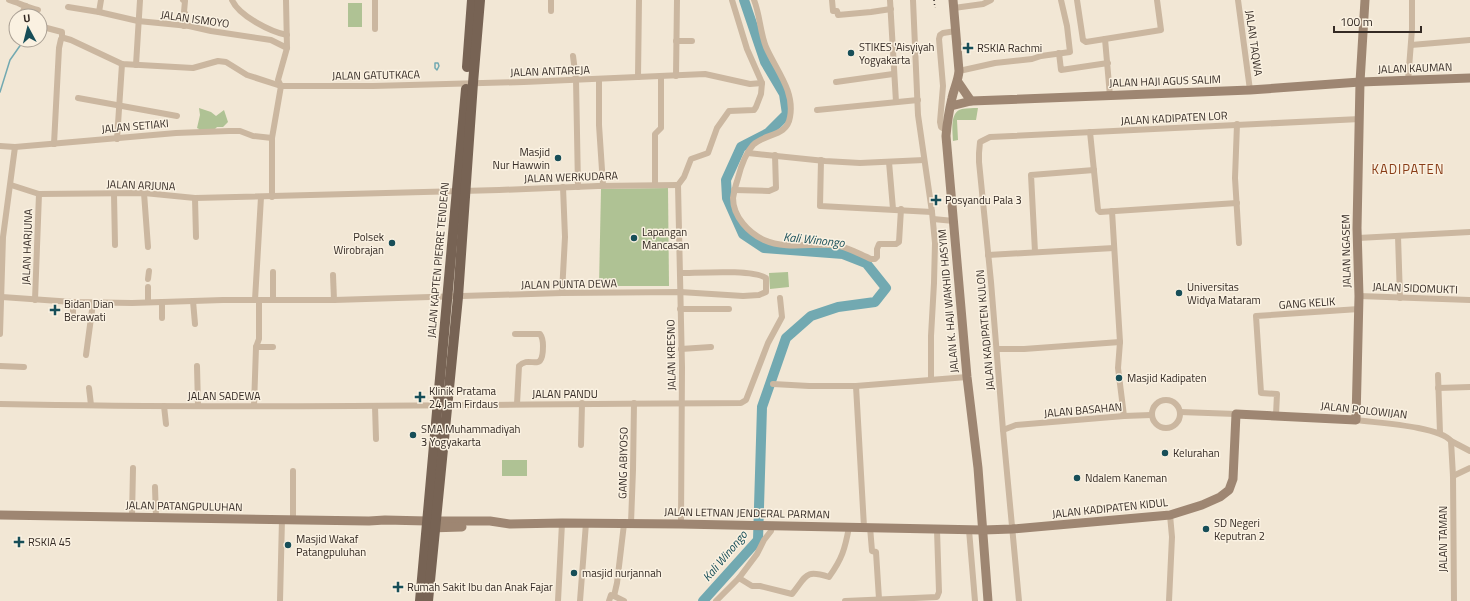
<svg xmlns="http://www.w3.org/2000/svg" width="1470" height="601" font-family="'Titillium Web',sans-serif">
  <rect width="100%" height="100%" fill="#f2e7d5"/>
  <!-- green -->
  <g fill="#afc294">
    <rect x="348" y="3" width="14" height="24"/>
    <path d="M 199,108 L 211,112 L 216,116 L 224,110 L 228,122 L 223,127 L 217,127 L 212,132 L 198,133 L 199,129 L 197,128 L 200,115 Z"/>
    <path d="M 978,108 L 976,120 L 957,120 L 958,140 L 953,141 C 953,132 949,112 962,109 C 967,108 973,108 978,108 Z"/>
    <path d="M 668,188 L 669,286 L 599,286 L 601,189 Z"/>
    <path d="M 788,272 L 789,287 L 770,289 L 769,273 Z"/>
    <rect x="502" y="460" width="25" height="16"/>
  </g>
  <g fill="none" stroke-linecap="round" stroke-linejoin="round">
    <!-- stream -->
    <g stroke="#72a9b1" stroke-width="1.5">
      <path d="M 32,16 L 33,12"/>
      <path d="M 435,63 L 438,63 L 439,66 L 437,70 L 435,68 Z"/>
      <path d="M 0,92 L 10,60 L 24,40"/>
    </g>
    <!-- river -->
    <path stroke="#72a9b1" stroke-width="10" d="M 703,601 L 758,540 L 762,407 L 786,338 L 811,316 L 838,307 L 875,302 L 886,288 L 866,263 L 843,254 L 764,248 L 743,234 L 727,198 L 726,180 L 741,147 L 768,133 L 787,114 L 784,94 L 765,62 L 744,0"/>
    <!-- street -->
    <g stroke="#cbb7a0" stroke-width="6">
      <path d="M 9,0 C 19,3 28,8 38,10"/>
      <path d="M 183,0 L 185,1 L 184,12 L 185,13 L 184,26"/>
      <path d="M 232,0 C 239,16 271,32 287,35"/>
      <path d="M 375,0 L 375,29"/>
      <path d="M 551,0 L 551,11"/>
      <path d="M 754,0 C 760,15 760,32 766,47 C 776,70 795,91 790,117 C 787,137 765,133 753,145 C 745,154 741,166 738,178 C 736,184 734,191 733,198 C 733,217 749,233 764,240 C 786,250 811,243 834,245 C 846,246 859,254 871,259 L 875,259 L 877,257 L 877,249 L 879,244 L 896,244 L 899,242 L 901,209"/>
      <path d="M 832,0 L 833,11 L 837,11 L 838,15 L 871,12 L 891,9"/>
      <path d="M 890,0 L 896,102"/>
      <path d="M 913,0 L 918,115 L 932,212 L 935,243 L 934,283 L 931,336 L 931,378"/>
      <path d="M 1077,0 L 1083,40 L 1086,42 L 1161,30 L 1157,0"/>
      <path d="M 1238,0 L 1250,90"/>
      <path d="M 68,7 L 99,12 L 138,21 L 189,26 L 211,31 L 271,40 L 287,48"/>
      <path d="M 954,8 L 983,4 L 991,0"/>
      <path d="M 99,12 L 101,0"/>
      <path d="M 20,16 L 26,6"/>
      <path d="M 12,25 L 16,20"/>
      <path d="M 40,25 L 43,27 L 62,32 L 62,38"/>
      <path d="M 1105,39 L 1110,96"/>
      <path d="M 676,41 L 692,41"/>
      <path d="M 1411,45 L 1470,40"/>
      <path d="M 1059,53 L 1061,70 L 1108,63"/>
      <path d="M 573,56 L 576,79 L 578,187"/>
      <path d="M 136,65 L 140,0"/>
      <path d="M 959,71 L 995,63 L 1032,59 L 1041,56 L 1070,52 L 1067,26 L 1061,0"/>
      <path d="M 676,76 L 677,0"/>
      <path d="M 638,77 L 639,0"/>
      <path d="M 599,79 L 599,125 L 603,185"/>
      <path d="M 1408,81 L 1412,29 L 1412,0"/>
      <path d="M 836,82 L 893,74"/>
      <path d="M 281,86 L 278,80 L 287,48 L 286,0"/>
      <path d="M 78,98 L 177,116"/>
      <path d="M 817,110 L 918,100"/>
      <path d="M 1237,124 L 1235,178 L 1239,243"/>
      <path d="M 947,131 L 941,127 L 940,122 L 943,86 L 939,39 L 940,35 L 943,33 L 956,31"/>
      <path d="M 1090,132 L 1098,210 L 1100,212 L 1237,203"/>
      <path d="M 117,139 L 122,64"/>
      <path d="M 54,144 L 59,48 L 61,39 L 64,38 L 71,40 L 122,64 L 193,68 L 218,61 L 226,62 L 247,75 L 281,86 L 373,86 L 524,82 L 705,74 L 750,84 L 762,83"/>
      <path d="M 0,146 L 15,147 L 176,133 L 229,131 L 240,131 L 253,136 L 272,138"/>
      <path d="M 748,153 L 825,161 L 860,163 L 924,160"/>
      <path d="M 821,160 L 820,206 L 932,212"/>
      <path d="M 889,162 L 893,209"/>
      <path d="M 655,184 L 655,134 L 661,128 L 661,77"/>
      <path d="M 11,185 L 39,194 L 144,193 L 195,198 L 499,190 L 598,186 L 678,185"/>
      <path d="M 678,185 L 682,367 L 681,524"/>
      <path d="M 678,185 L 684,177 L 691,159 L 708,153 L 717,128 L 729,111 L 754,110 L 756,107 L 761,94 L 762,83 L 747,49 L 732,0"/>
      <path d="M 734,190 L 769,191 L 776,188 L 775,155"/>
      <path d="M 144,193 L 148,247"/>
      <path d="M 114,194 L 115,245"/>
      <path d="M 272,197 L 272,138 L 281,86"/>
      <path d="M 195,198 L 196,237"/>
      <path d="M 1112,211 L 1120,342 L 1118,368 L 1124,416"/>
      <path d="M 933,219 L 954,221"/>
      <path d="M 1398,236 L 1400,298"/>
      <path d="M 1358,238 L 1470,232"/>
      <path d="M 1035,252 L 1031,175 L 1094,170"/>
      <path d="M 988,255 L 1114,248"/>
      <path d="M 273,272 L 273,300"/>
      <path d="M 333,275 L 334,300"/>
      <path d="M 148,279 L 149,271"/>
      <path d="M 562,293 L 565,237 L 563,187"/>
      <path d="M 1359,296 L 1470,300"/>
      <path d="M 2,297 L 73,302 L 132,303 L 223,300 L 334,300 L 562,293 L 680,292 L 743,296 L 759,295 L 766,292 L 766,278 C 752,269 698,273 680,273"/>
      <path d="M 35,300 L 39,194"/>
      <path d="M 255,300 L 261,197"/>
      <path d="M 193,301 L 195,324"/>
      <path d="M 73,302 L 73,315"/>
      <path d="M 148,302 L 148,287"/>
      <path d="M 680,309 L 729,309"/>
      <path d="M 162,318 L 162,302"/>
      <path d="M 0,334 L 3,237 L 15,147"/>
      <path d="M 515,334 L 540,334 C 543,338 543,342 543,346 C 543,375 530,354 519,366 L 517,404"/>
      <path d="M 256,347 L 273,347"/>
      <path d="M 681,349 L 711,347"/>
      <path d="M 997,349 L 1024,349 L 1120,342"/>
      <path d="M 86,355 L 93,303"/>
      <path d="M 0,366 L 24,367"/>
      <path d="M 197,366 L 198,406"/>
      <path d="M 1438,375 L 1440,433"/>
      <path d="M 773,384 L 809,386 L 856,386 L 967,377"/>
      <path d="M 856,386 L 864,527"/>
      <path d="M 89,388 L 91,405"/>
      <path d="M 1438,388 L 1470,387"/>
      <circle cx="1166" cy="414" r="14"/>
      <path d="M 0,404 C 247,409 494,404 741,403 L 746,400 L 768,343 L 782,317 L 780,298"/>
      <path d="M 164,406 L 166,424"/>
      <path d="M 254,406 L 256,347 L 259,339 L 259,300"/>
      <path d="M 375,406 L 376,439"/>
      <path d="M 1180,412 L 1236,414"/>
      <path d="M 1276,415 L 1277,394 L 1261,393 L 1256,316 L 1359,309"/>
      <path d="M 1356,420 C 1377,423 1439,426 1451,441 L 1453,476 L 1454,601"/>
      <path d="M 1003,430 L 1016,425 L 1124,416 L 1151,415"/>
      <path d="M 1451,441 L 1470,451"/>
      <path d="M 581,445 L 582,403"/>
      <path d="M 1453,476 L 1470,468"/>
      <path d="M 155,487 L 156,517"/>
      <path d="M 132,517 L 133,468"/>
      <path d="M 293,519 L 293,471"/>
      <path d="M 631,523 L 633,470 L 634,403"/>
      <path d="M 772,526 L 771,531 L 764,540 L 757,554 L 739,578 L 752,586 L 760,586 L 792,594 C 807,576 804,569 829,577 C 842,559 845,549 849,527"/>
      <path d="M 870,527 L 872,551 L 876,552 L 879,599"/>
      <path d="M 969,530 L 975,601"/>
      <path d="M 614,596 L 624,601"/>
      <path d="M 280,601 L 282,519"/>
      <path d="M 558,601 L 562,523"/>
      <path d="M 580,601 L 586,523"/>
      <path d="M 609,601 L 611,595 L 614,596 L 617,583 L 624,524"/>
      <path d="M 716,601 L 739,578"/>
      <path d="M 845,601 L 937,597 L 939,592 L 937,530"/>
      <path d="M 1019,601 L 1003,430 L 991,282 L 979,162 L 979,153 L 980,142 L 990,137 L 1360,119"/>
      <path d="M 1169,601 L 1172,537 L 1170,515"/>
    </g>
    <!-- secondary -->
    <g stroke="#9e8672" stroke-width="9">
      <path d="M 953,0 L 959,71 C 958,82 954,88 952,98 C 949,111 947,123 946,136 L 967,377 L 978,468 L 988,601"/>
      <path d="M 958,82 L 971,101"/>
      <path d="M 951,106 L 971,101 L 1250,90 L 1360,82 L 1470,78"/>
      <path d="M 0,515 L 369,521 L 385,520 L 427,521 L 490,521 L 510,524 L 562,523 L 681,524 L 983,530 L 1012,529 L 1170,515 L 1202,505 L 1220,497 L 1229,490 L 1233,479 L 1236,414 L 1356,420 L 1359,296 L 1357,228 L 1360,82 L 1365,0"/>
      <path d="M 429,528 L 462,527"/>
    </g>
    <!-- primary -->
    <g stroke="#776354" stroke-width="10">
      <path d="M 467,67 L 472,0"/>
      <path d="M 420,601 L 466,89"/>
      <path d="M 428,601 L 458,297 L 473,83 L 480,0"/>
    </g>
    <!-- rail -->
    <path stroke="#342a24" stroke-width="1.5" stroke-dasharray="1 3" stroke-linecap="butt" d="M 934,0 L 935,8"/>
  </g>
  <!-- markers -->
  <g fill="#174e58" stroke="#faf1e1" stroke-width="1.5">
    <path d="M966 42h4v4h4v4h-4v4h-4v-4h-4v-4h4z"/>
    <circle cx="851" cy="53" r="4"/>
    <circle cx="558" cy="158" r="4"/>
    <path d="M934 194h4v4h4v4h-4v4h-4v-4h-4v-4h4z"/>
    <circle cx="634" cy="238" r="4"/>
    <circle cx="392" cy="243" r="4"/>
    <circle cx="1179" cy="293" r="4"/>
    <path d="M53 304h4v4h4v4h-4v4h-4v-4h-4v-4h4z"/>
    <circle cx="1119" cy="378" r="4"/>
    <path d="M418 391h4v4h4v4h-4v4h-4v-4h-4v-4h4z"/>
    <circle cx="413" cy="435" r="4"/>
    <circle cx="1165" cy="453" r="4"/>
    <circle cx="1077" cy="478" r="4"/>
    <circle cx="1206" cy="529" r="4"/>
    <path d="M17 536h4v4h4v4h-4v4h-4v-4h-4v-4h4z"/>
    <circle cx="288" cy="545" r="4"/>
    <circle cx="574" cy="573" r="4"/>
    <path d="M396 581h4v4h4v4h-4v4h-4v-4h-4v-4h4z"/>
  </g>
  <g text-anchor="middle" stroke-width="3" stroke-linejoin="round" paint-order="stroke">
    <!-- street labels -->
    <g font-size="11" fill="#342a24" stroke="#faf1e1">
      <text transform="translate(195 19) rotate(8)" y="4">JALAN ISMOYO</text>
      <text transform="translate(1254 43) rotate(82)" y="4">JALAN TAQWA</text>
      <text transform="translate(1415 68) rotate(-2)" y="4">JALAN KAUMAN</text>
      <text transform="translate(550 71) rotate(-2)" y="4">JALAN ANTAREJA</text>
      <text transform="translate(376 75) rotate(-1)" y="4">JALAN GATUTKACA</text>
      <text transform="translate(1165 81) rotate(-2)" y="4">JALAN HAJI AGUS SALIM</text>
      <text transform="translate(1174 118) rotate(-3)" y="4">JALAN KADIPATEN LOR</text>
      <text transform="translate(135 126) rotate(-5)" y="4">JALAN SETIAKI</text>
      <text transform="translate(571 177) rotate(-2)" y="4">JALAN WERKUDARA</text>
      <text transform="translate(141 185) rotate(2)" y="4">JALAN ARJUNA</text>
      <text transform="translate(27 247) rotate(-88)" y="4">JALAN HARJUNA</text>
      <text transform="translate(1346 251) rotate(-91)" y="4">JALAN NGASEM</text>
      <text transform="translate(438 260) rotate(-85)" y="4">JALAN KAPTEN PIERRE TENDEAN</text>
      <text transform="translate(569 284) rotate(-1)" y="4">JALAN PUNTA DEWA</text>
      <text transform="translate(1415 288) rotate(2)" y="4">JALAN SIDOMUKTI</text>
      <text transform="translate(948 301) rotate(-95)" y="4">JALAN K. HAJI WAKHID HASYIM</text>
      <text transform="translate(1307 303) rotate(-4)" y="4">GANG KELIK</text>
      <text transform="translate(985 330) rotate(-95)" y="4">JALAN KADIPATEN KULON</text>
      <text transform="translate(671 355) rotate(-91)" y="4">JALAN KRESNO</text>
      <text x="565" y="398">JALAN PANDU</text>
      <text x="224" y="400">JALAN SADEWA</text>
      <text transform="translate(1083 410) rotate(-5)" y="4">JALAN BASAHAN</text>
      <text transform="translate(1364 410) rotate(6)" y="4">JALAN POLOWIJAN</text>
      <text transform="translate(623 463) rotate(-89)" y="4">GANG ABIYOSO</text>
      <text transform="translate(184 506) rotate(1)" y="4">JALAN PATANGPULUHAN</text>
      <text transform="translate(1110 508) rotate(-6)" y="4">JALAN KADIPATEN KIDUL</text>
      <text transform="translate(747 513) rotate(1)" y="4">JALAN LETNAN JENDERAL PARMAN</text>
      <text transform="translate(1443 539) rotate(-90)" y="4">JALAN TAMAN</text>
    </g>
    <!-- poi labels -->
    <g font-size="11" fill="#342a24" stroke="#faf1e1" text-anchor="start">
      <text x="859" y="51">STIKES 'Aisyiyah<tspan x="859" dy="13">Yogyakarta</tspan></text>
      <text x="977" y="52">RSKIA Rachmi</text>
      <text x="550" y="156" text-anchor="end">Masjid<tspan x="550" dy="13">Nur Hawwin</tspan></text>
      <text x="945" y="204">Posyandu Pala 3</text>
      <text x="642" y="236">Lapangan<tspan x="642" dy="13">Mancasan</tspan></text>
      <text x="384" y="241" text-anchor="end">Polsek<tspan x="384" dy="13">Wirobrajan</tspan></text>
      <text x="1187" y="291">Universitas<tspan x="1187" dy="13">Widya Mataram</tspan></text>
      <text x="64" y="308">Bidan Dian<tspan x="64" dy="13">Berawati</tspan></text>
      <text x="1127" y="382">Masjid Kadipaten</text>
      <text x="429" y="395">Klinik Pratama<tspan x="429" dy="13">24 Jam Firdaus</tspan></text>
      <text x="421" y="433">SMA Muhammadiyah<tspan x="421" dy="13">3 Yogyakarta</tspan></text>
      <text x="1173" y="457">Kelurahan</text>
      <text x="1085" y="482">Ndalem Kaneman</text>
      <text x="1214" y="527">SD Negeri<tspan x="1214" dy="13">Keputran 2</tspan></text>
      <text x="296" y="543">Masjid Wakaf<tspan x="296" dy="13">Patangpuluhan</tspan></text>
      <text x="28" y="546">RSKIA 45</text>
      <text x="582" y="577">masjid nurjannah</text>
      <text x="407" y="591">Rumah Sakit Ibu dan Anak Fajar</text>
    </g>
    <!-- water labels -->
    <g font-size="12" font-style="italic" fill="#174e58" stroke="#faf1e1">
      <text transform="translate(814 240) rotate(6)" y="4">Kali Winongo</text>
      <text transform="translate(725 556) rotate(-50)" y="4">Kali Winongo</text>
    </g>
    <!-- quarter labels -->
    <g font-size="13" letter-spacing="1" fill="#883c17" stroke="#faf1e1">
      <text x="1408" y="174">KADIPATEN</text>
    </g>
  </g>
  <!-- north arrow -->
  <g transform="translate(28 28) rotate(353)"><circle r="19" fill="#faf1e1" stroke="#aba195"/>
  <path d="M0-3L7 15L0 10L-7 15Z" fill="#174e58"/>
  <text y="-6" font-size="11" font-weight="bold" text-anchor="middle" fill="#342a24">U</text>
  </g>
  <!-- scale -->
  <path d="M1334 26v6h87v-6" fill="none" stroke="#342a24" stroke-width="2"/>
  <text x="1340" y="26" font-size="12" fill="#342a24" stroke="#faf1e1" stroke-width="3" paint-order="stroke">100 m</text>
</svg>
